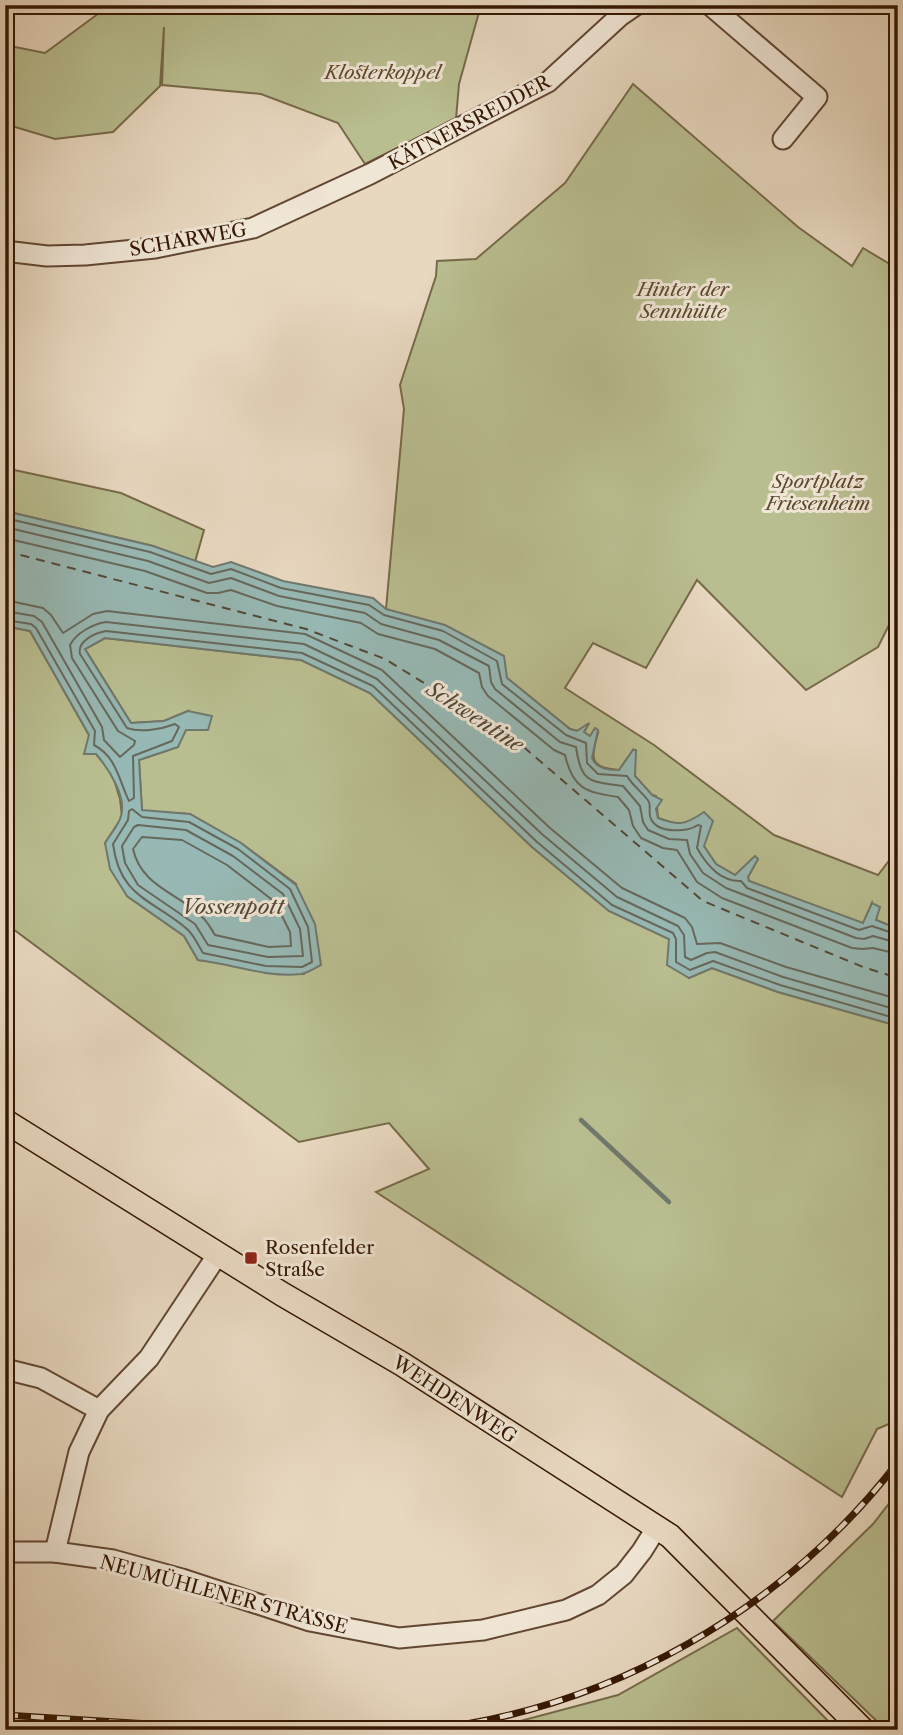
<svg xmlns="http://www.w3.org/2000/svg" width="903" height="1735" font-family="'Libre Caslon Text',serif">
  <rect width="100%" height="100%" fill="#e8d8c0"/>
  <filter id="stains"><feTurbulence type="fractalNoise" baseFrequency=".00286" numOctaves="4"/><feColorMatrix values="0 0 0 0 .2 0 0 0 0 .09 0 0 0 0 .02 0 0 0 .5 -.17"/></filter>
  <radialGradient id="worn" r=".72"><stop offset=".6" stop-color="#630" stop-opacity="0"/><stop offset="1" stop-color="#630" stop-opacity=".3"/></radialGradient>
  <!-- green -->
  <g fill="#b9be90" stroke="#776a49" stroke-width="2">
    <path d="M 110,5 L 481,5 L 459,84 L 456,119 L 365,164 L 338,123 L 261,94 L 162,85 L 164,27 L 160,86 L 113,132 L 55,139 L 5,124 L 5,45 L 45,53 Z"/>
    <path d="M 633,84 L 798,227 L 852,266 L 863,248 L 898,269 L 898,607 L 878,647 L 806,690 L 697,580 L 646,668 L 593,643 L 565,688 L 654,745 L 774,835 L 878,875 L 898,849 L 898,929 L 876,920 L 872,903 L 863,924 L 749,881 L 748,877 L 758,859 L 735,875 L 716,864 L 688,823 L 673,823 L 658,818 L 656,796 L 652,795 L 635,776 L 633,750 L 619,770 C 590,768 590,759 598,733 L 590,737 L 584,732 L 588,725 L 577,731 L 570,729 L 507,678 L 386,609 L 404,409 L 400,385 L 436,276 L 437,261 L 476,259 L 565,183 Z"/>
    <path d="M 5,468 L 121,493 L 204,530 L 195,562 L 153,546 L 5,511 Z"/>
    <path d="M 5,626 L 30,631 L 89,735 L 96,754 L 112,773 L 120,799 L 122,817 L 105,843 L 127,896 L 184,936 L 198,960 L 232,964 L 266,973 L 304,974 L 296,884 L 241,843 L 190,814 L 142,811 L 139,760 L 178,747 L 188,711 L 164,721 L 131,723 L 85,649 L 105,638 L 301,660 L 370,693 L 532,847 L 609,911 L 669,939 L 689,978 L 712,968 L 778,992 L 898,1026 L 898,1420 L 877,1429 L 842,1497 L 376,1192 L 429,1169 L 389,1123 L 299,1142 L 5,923 Z"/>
    <path d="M 898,1492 L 898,1730 L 886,1730 L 773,1621 L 873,1524 Z"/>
    <path d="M 737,1628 L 837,1730 L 486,1730 L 618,1695 Z"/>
  </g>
  <!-- water -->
  <path fill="#97b9b5" stroke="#70786d" stroke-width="2" d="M 5,511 L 153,546 L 213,567 L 231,562 L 283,581 L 373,598 L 386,609 L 445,625 L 504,656 L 507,678 L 570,729 L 577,731 L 589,723 L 584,732 L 590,736 L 595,728 L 598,730 L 592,758 C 597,769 608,770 619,770 L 633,750 L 636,750 L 635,776 L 652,795 L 662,800 L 656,809 L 658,818 C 679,826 685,825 704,812 L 713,821 L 704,846 L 716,864 L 735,875 L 755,856 L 758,859 L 748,877 L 749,881 L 863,923 L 872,903 L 880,907 L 876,920 L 898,929 L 898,1026 L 778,992 L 712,968 L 689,978 L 667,965 L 669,939 L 609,911 L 532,847 L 370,693 L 301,660 L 105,638 L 85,649 L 131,723 L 164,721 L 188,711 L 212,716 L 208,730 L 186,730 L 178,747 L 139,760 L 142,810 L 190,814 L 241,843 L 296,885 L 315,924 L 321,965 C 315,968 308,973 301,974 C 267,978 232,964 198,960 L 184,936 L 127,896 L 110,869 L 105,843 C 110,835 117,827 120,819 C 129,799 108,768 96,754 L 84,754 L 89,735 L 30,631 L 5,626 Z"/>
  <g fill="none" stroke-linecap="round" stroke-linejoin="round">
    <!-- shore -->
    <g stroke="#66685c" stroke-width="2">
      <path d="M 5,518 L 150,552 L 211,574 L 231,569 L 281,588 L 369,605 L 384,615 L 443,631 L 497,661 L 502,684 L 566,735 L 586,743 L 587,763 L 598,774 L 627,776 C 631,784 647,797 649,802 C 651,807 648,814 651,819 C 658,834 687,832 698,825 L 701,826 L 697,848 C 706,864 721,882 741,881 L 747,888 L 859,930 L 872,926 L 898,935"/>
      <path d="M 5,527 L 148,561 L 209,583 L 231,578 L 279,596 L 365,613 L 381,624 L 439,640 L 489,666 L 491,682 L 495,689 L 560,742 L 576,747 C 581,784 590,781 623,786 L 640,806 L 643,822 L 648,830 L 669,839 L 687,840 L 690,854 L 703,873 L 726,888 L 856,938 L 864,939 L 873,936 L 898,943"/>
      <path d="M 5,538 L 145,571 L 207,593 L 218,593 L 231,590 L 277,606 L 361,623 L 378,634 L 435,649 L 479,673 L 482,687 L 488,696 L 554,750 L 565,755 C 573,790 587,792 618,797 L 629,810 L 633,826 L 641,838 L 663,848 L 677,850 L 697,882 L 722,898 L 852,948 L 862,949 L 873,948 L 898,954"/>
      <path d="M 5,600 L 43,608 L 51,615 L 63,633 L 93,614 L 107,611 L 305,634 L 382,670 L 550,828 L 622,888 L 685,918 L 692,927 L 697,944 L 720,943 L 786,967 L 898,999"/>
      <path d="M 5,611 L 34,616 L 42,622 L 102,727 L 104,740 L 120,757 L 134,745 L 135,741 L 118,731 L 72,658 L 70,645 C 76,633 93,624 106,622 L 304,644 L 377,679 L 543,835 L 617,897 L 678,926 L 684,935 L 685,957 L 691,960 L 707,953 L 715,952 L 783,977 L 898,1010"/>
      <path d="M 5,620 L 31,624 L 36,628 L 95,731 L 94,745 C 117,757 119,781 129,801 L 134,798 L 133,756 L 172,741 L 179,727 L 175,724 C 162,729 141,733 127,728 L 80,654 C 77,641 95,633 106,631 L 302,653 L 373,686 L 537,842 L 612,905 L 673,933 L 676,939 L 676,962 L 690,970 L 713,961 L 780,985 L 898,1019"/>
      <path d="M 132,809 L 142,817 L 189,822 L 238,849 L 290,889 L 308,927 L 312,962 L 302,967 L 266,966 L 203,953 C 198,945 194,935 187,929 C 152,899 120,898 113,844 L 128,820 L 129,811 Z"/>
      <path d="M 138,825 L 186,830 L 233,856 L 283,894 L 300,929 L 303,956 L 268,957 L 208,945 L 195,924 L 138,885 L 125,863 L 122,846 L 134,827 Z"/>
      <path d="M 142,837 L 182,840 L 227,865 L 275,902 L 290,932 L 291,946 L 269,947 L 215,935 C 211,929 208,922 202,917 C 178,893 141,886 133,849 Z"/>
    </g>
    <!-- stream -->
    <path stroke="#70786d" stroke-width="4.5" d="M 581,1120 L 669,1202"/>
    <!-- ferry -->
    <path stroke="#524838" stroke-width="2" stroke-dasharray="9 7" stroke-linecap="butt" d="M 5,551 L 306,629 L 385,659 L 512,737 L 703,901 L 863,967 L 898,978"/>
    <!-- minor casing -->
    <g stroke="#624732" stroke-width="23">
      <g id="minor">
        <path d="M 710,5 L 817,97 L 783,139"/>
        <path d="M 5,251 L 47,256 L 85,255 L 155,248 L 253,228 L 370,174 L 548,82 L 620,16 L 636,5"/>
        <path d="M 5,1369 L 41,1378 L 99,1410"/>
        <path d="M 5,1552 L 55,1552 L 113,1560 L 182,1579 L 310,1621 L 399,1638 L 483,1630 L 566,1610 L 598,1595 L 624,1574 L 642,1551 L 657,1527"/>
        <path d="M 55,1552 L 79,1452 L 99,1410 L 149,1358 L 218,1254"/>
      </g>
    </g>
    <!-- major casing -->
    <g stroke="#351702" stroke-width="26">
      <path id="major" d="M 5,1121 L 282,1294 L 402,1364 L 670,1536 L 863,1730"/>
    </g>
    <!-- minor -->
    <use href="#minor" stroke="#f0e6d6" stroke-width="19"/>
    <!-- major -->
    <use href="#major" stroke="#e8d8c0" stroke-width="23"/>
    <!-- rail casing -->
    <g stroke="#351702" stroke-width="7">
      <g id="rail">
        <path d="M 5,1715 L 245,1730"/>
        <path d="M 423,1730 C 609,1710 784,1610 898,1462"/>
      </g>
    </g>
    <!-- rail -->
    <use href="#rail" stroke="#f0e6d6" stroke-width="4.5" stroke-dasharray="13" stroke-linecap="butt"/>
  </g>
  <!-- markers -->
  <rect fill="#8f2418" stroke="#f0e6d6" stroke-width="2.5" x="244" y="1251" width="14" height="14" rx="3.5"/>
  <g text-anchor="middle" stroke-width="6" stroke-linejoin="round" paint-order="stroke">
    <!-- park labels -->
    <g font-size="19" font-style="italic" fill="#5d492d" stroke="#f0e6d6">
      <text x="383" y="79">Klosterkoppel</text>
      <text x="683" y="296">Hinter der<tspan x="683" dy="22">Sennhütte</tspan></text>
      <text x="818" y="488">Sportplatz<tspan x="818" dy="22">Friesenheim</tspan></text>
    </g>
    <!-- street labels -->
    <g font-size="19" fill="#351702" stroke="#f0e6d6">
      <text transform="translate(469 122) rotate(-28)" y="7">KÄTNERSREDDER</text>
      <text transform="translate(188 239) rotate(-10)" y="7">SCHARWEG</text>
      <text transform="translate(455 1399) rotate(33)" y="7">WEHDENWEG</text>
      <text transform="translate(224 1594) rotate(15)" y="7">NEUMÜHLENER STRASSE</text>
    </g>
    <!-- poi labels -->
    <g font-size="19" fill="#351702" stroke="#f0e6d6" text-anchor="start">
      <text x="265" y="1254">Rosenfelder<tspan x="265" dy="22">Straße</tspan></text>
    </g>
    <!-- water labels -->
    <g font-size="21" font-style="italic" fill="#524838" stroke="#f0e6d6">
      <text transform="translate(475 717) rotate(33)" y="7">Schwentine</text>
      <text x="233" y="914">Vossenpott</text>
    </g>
  </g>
  <!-- margin -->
  <rect width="903" height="1735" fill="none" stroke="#e8d8c0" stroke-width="28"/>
  <rect x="7" y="7" width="889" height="1721" fill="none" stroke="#351702" stroke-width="3.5"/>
  <rect x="14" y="14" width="875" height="1707" fill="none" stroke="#351702" stroke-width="2"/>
  <rect width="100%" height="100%" filter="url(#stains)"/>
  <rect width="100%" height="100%" fill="url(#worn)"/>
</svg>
